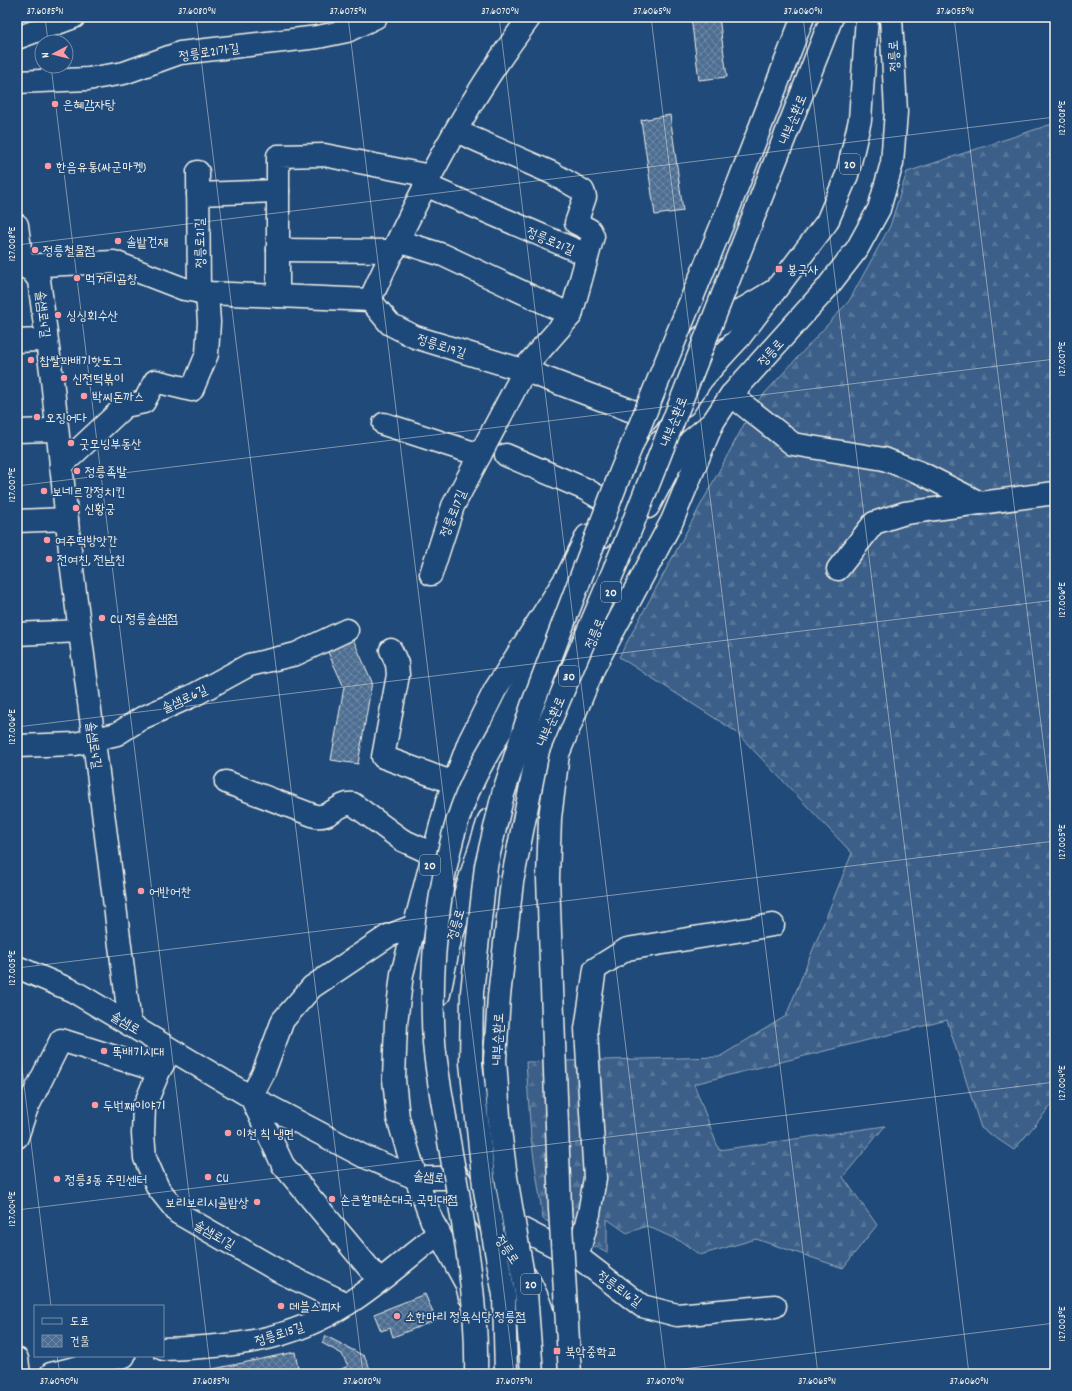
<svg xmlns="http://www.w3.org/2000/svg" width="1072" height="1391" font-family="Dekko,'Poor Story',sans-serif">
  <defs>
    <pattern id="forest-firs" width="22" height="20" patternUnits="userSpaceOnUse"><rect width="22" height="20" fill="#3a5f88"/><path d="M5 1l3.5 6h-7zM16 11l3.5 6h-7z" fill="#577699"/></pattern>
    <pattern id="building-cross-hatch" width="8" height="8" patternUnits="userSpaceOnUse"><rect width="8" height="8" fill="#4d6e92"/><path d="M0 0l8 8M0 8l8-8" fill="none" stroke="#708aa6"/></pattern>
  </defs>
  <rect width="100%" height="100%" fill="#1f4a7a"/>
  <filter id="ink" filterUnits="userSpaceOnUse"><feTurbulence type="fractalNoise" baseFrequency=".025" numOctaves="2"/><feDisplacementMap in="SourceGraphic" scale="8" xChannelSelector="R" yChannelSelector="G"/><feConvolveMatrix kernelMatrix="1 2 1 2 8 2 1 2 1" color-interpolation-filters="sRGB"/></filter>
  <g filter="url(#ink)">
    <!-- forest -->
    <path fill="url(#forest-firs)" stroke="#97a8b8" d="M 1055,123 L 1055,1101 L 1014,1150 L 981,1128 L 947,1020 L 694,1084 L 719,1150 L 885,1126 L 843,1177 L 877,1225 L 843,1268 L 756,1239 L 700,1255 L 682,1242 L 647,1226 L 627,1233 L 607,1219 L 607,1253 L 543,1219 L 531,1138 L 526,1062 L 719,1057 L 786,1016 L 852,853 L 735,731 L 619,657 L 755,404 L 849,301 L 890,226 L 907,172 Z"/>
    <!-- building -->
    <g fill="url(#building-cross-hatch)" stroke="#f4f1e8">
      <path d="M 691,17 L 719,17 L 727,77 L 699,80 Z"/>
      <path d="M 670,115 L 683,211 L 655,215 L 641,120 Z"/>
      <path d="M 353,639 L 372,682 L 358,764 L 331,760 L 344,687 L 327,650 Z"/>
      <path d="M 425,1294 L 436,1320 L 393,1337 L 390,1328 L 381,1331 L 374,1314 Z"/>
      <path d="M 326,1336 L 364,1356 L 372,1373 L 331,1374 L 348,1366 L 342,1354 L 322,1343 Z"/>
      <path d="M 295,1352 L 299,1374 L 199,1374 L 199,1372 Z"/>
    </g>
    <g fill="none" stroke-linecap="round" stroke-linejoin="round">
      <!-- minor casing -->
      <g stroke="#f4f1e8" stroke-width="25">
        <g id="minor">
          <path d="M 17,38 L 74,17"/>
          <path d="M 17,82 L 88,79 L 124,73 L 180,53 L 318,37 L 347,31 L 376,17"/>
          <path d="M 198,172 L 199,292"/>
          <path d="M 425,185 L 587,255"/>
          <path d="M 198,194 L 278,191"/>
          <path d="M 17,225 L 22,265"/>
          <path d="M 398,241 L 443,255 L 571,315"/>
          <path d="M 278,250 L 394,251"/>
          <path d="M 22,265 L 32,271 L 39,280 L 52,379 L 72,569 L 130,1024"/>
          <path d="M 17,266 L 114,262 L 184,289 L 207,293 L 370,300"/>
          <path d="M 278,296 L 278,156 L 324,155 L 430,176"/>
          <path d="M 370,300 C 415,201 465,103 530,17"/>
          <path d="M 370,300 L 390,324 L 415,337 L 529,372 L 648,417"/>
          <path d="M 17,341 L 40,340"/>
          <path d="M 731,395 L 793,444 L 884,459 L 921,473 L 980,503"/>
          <path d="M 384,424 L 480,455"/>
          <path d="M 17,431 L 50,430"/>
          <path d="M 506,455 L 585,489 L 602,499"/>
          <path d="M 61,466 L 125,406 L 144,402 L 155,381 L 192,390 L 207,354 L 209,322 L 207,293"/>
          <path d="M 17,521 L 67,519"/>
          <path d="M 838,569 L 874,523 L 905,513 L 1055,493"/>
          <path d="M 431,574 L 453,506 L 528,364 L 571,315 L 593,236 L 590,230 L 576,223 L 585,197 L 583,191 L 552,173 L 456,131"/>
          <path d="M 17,634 L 80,631"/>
          <path d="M 391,650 L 397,664 L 398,675 L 383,757 L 454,783"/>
          <path d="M 17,746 L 75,744 L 117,734 L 142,718 L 194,695 L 249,665 L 296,654 L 347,630"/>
          <path d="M 226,782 L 315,816 C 331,819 338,802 353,804 L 402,840 L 433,854"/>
          <path d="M 171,1050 L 159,1071 L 144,1107 L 143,1134 L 145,1158 L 158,1188 L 178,1213 L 277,1270 L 347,1304"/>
          <path d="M 17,1137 L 26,1110 L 61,1040 L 159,1071"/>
          <path d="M 479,1207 L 582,1260 L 642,1306 L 677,1315 L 775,1306"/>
          <path d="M 577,1258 L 589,1214 L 595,1178 L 586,1029 L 595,969 L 627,949 L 773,925"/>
          <path d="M 379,1280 L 283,1165 L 251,1097 L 263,1074 L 283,1020 L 312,987 L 388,936 L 414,926"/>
          <path d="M 163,1349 C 231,1347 288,1342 347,1304 C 378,1285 409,1256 439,1233"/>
          <path d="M 17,1359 L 19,1374"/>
          <path d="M 51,1374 L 124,1356"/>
        </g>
      </g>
      <!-- major casing -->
      <g stroke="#f4f1e8" stroke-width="25">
        <g id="major">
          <path d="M 709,365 L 724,354 L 739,338 L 827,222 L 847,175 L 860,120 L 867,17"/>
          <path d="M 646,420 L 665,394 L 687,354 L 701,338 L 738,312 L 775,290"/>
          <path d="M 648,507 L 670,465 L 688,443 L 713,422 L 731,395 L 826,289 L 857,249 L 879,209 L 892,163 L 896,112 L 891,17"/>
          <path d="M 17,967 L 73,991 L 251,1097 L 363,1156 L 416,1178 L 458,1178"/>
          <path d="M 439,994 L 449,944 L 489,820"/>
          <path d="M 454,1168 L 458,1178 L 493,1228"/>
          <path d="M 524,1273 C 545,1304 549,1337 553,1374"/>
          <path d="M 470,1297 L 467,1285 L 432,1221 L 416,1178 L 398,1118 L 394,1079 L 396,1023 L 402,974 L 447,802 L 469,742 L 495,690 L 568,575 L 587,536"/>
        </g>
      </g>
      <!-- highway casing -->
      <g stroke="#f4f1e8" stroke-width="25">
        <g id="highway">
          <path d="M 684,405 L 702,379 L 724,354"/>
          <path d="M 603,536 L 643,467 L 660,442"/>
          <path d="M 501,730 L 557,618"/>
          <path d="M 560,1208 L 548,878 L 550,818 L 558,754 L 594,667 L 672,521 L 713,422"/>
        </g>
      </g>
      <!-- minor -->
      <use href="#minor" stroke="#1f4a7a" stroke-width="22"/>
      <!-- major -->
      <use href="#major" stroke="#1f4a7a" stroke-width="22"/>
      <!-- highway -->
      <use href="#highway" stroke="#1f4a7a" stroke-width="22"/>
      <!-- highway-bridge casing -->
      <g stroke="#f4f1e8" stroke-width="25" stroke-linecap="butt">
        <g id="highway-bridge">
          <path d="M 560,1208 L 570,1374"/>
          <path d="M 476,1374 C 478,1290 460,1207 446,1124 C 442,1097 436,1070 434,1042 C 429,964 439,850 474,779 C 482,762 492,746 501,730"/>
          <path d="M 506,1374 L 504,1295 L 484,1185 L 471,1063 L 472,992 L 486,866 L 503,794 L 532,706 L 620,474 L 728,210 L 803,17"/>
          <path d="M 532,1374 L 526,1293 L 506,1177 L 500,1130 L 495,1060 L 499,996 L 512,882 L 538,750 L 624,546 L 832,17"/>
        </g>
      </g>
      <!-- highway-bridge -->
      <use href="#highway-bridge" stroke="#1f4a7a" stroke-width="22"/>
    </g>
  </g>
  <!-- ticks -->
  <path fill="none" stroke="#f4f1e8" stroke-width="1" stroke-opacity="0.45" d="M 45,17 L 48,42M 196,17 L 363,1374M 348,17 L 514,1374M 499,17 L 666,1374M 651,17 L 818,1374M 803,17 L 969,1374M 954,17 L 1055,838M 51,66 L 211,1374M 17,245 L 1055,117M 17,486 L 1055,359M 17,727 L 1055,600M 17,968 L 1055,841M 17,1027 L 51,1306M 17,1210 L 1055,1082M 57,1356 L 60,1374M 643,1374 L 1055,1323"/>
  <!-- markers -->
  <g fill="#ff9aa2" stroke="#1f4a7a" stroke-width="1.5">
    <circle cx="55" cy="104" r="4"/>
    <circle cx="48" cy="166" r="4"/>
    <circle cx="118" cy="241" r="4"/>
    <circle cx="35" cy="250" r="4"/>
    <rect x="775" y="265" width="8" height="8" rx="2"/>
    <circle cx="77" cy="278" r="4"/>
    <circle cx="58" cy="315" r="4"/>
    <circle cx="31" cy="360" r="4"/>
    <circle cx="64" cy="378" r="4"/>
    <circle cx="84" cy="396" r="4"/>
    <circle cx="37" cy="417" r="4"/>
    <circle cx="71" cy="443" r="4"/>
    <circle cx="77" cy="471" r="4"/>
    <circle cx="44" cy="491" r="4"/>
    <circle cx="76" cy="508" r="4"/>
    <circle cx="47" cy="540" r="4"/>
    <circle cx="49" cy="559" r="4"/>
    <circle cx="102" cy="618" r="4"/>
    <circle cx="141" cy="891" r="4"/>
    <circle cx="104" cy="1051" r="4"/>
    <circle cx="95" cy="1105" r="4"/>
    <circle cx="228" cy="1133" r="4"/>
    <circle cx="208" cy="1177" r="4"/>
    <circle cx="57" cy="1179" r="4"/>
    <circle cx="332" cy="1199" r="4"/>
    <circle cx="257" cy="1202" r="4"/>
    <circle cx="281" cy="1306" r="4"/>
    <circle cx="397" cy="1316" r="4"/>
    <rect x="553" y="1347" width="8" height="8" rx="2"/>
  </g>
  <g text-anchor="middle" stroke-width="3.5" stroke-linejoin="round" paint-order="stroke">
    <!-- shield labels -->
    <g fill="#1f4a7a" stroke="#b4bfc7" stroke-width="1">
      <rect x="840" y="154" width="20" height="20" rx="3"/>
      <rect x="601" y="582" width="20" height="20" rx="3"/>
      <rect x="559" y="666" width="20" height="20" rx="3"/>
      <rect x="420" y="855" width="20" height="20" rx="3"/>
      <rect x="521" y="1274" width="20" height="20" rx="3"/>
    </g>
    <g font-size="12" font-weight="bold" fill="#f4f1e8">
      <text x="850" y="168">20</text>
      <text x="611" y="596">20</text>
      <text x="569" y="680">30</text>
      <text x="430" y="869">20</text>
      <text x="531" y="1288">20</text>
    </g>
    <!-- street labels -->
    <g font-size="13" fill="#f4f1e8" stroke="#1f4a7a">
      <text transform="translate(209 51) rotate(-8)" y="5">정릉로21가길</text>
      <text transform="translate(893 56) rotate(-93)" y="5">정릉로</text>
      <text transform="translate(792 119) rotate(-68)" y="5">내부순환로</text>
      <text transform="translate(551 240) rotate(23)" y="5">정릉로21길</text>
      <text transform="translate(199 243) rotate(-91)" y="5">정릉로21길</text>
      <text transform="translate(44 314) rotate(83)" y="5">솔샘로4길</text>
      <text transform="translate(442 345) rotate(18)" y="5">정릉로19길</text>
      <text transform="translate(770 352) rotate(-48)" y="5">정릉로</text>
      <text transform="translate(673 421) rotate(-69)" y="5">내부순환로</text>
      <text transform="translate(452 513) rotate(-68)" y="5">정릉로17길</text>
      <text transform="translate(594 633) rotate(-67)" y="5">정릉로</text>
      <text transform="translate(184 698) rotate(-25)" y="5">솔샘로6길</text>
      <text transform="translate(550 721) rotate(-67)" y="5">내부순환로</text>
      <text transform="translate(95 745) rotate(82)" y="5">솔샘로4길</text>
      <text transform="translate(455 924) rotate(-73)" y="5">정릉로</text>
      <text transform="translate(126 1022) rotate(31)" y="5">솔샘로</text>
      <text transform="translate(497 1039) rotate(-88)" y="5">내부순환로</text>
      <text transform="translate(429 1176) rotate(5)" y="5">솔샘로</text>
      <text transform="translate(215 1234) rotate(30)" y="5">솔샘로1길</text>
      <text transform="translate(508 1249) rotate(56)" y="5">정릉로</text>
      <text transform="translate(620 1288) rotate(36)" y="5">정릉로16길</text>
      <text transform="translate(279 1333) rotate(-18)" y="5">정릉로15길</text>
    </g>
    <!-- poi labels -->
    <g font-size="13" fill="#f4f1e8" stroke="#1f4a7a" text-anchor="start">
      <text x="63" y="109">은혜감자탕</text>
      <text x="56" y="171">한음유통(싸군마켓)</text>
      <text x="126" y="246">솔밭건재</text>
      <text x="43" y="255">정릉철물점</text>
      <text x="787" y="274">봉국사</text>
      <text x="85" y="283">먹거리곱창</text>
      <text x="66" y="320">싱싱회수산</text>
      <text x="39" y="365">찹쌀꽈배기핫도그</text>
      <text x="72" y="383">신전떡볶이</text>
      <text x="92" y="401">박씨돈까스</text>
      <text x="45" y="422">오징어다</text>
      <text x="79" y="448">굿모닝부동산</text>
      <text x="85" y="476">정릉족발</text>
      <text x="52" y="496">보네르강정치킨</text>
      <text x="84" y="513">신황궁</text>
      <text x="55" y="545">여주떡방앗간</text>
      <text x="57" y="564">전여친, 전남친</text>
      <text x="110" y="623">CU 정릉솔샘점</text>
      <text x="149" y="896">어반어찬</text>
      <text x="112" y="1056">뚝배기시대</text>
      <text x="103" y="1110">두번째이야기</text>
      <text x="236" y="1138">이천 칙 냉면</text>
      <text x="216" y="1182">CU</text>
      <text x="65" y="1184">정릉3동 주민센터</text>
      <text x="340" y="1204">손큰할매순대국 국민대점</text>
      <text x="249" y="1207" text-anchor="end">보리보리시골밥상</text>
      <text x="289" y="1311">데블스피자</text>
      <text x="405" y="1321">소한마리 정육식당 정릉점</text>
      <text x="565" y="1356">북악중학교</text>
    </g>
  </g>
  <!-- margin -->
  <rect width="1072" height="1391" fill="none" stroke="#1f4a7a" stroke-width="44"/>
  <!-- legend -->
  <rect x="34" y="1305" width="130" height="52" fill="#1f4a7a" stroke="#748da6"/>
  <rect x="42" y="1318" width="20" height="6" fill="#1f4a7a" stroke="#748da6"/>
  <text x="70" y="1325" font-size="12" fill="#f4f1e8">도로</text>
  <rect x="42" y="1335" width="20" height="12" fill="url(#building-cross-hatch)" stroke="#748da6"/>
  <text x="70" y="1345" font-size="12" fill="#f4f1e8">건물</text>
  <!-- north arrow -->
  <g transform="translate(54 54) rotate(263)"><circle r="19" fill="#1f4a7a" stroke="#748da6"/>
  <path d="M0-3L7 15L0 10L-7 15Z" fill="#ff9aa2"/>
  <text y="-6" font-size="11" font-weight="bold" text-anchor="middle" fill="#f4f1e8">N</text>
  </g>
  <rect x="22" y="22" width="1028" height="1347" fill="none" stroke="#f4f1e8" stroke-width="1.5"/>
  <g font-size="10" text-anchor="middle" fill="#f4f1e8">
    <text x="45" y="14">37.6085°N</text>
    <text x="197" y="14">37.6080°N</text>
    <text x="348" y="14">37.6075°N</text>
    <text x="500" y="14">37.6070°N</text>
    <text x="652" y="14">37.6065°N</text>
    <text x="803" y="14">37.6060°N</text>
    <text x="955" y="14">37.6055°N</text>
    <text transform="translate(1061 118) rotate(-90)" y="4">127.008°E</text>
    <text transform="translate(11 244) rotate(-90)" y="4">127.008°E</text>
    <text transform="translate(1061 359) rotate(-90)" y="4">127.007°E</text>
    <text transform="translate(11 485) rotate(-90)" y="4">127.007°E</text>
    <text transform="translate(1061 600) rotate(-90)" y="4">127.006°E</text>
    <text transform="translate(11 727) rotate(-90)" y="4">127.006°E</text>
    <text transform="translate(1061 842) rotate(-90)" y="4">127.005°E</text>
    <text transform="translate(11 968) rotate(-90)" y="4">127.005°E</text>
    <text transform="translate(1061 1083) rotate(-90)" y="4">127.004°E</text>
    <text transform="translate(11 1209) rotate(-90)" y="4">127.004°E</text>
    <text transform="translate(1061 1324) rotate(-90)" y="4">127.003°E</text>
    <text x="59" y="1384">37.6090°N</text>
    <text x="211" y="1384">37.6085°N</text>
    <text x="362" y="1384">37.6080°N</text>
    <text x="514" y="1384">37.6075°N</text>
    <text x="665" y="1384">37.6070°N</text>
    <text x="817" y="1384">37.6065°N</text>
    <text x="969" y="1384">37.6060°N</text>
  </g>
</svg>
